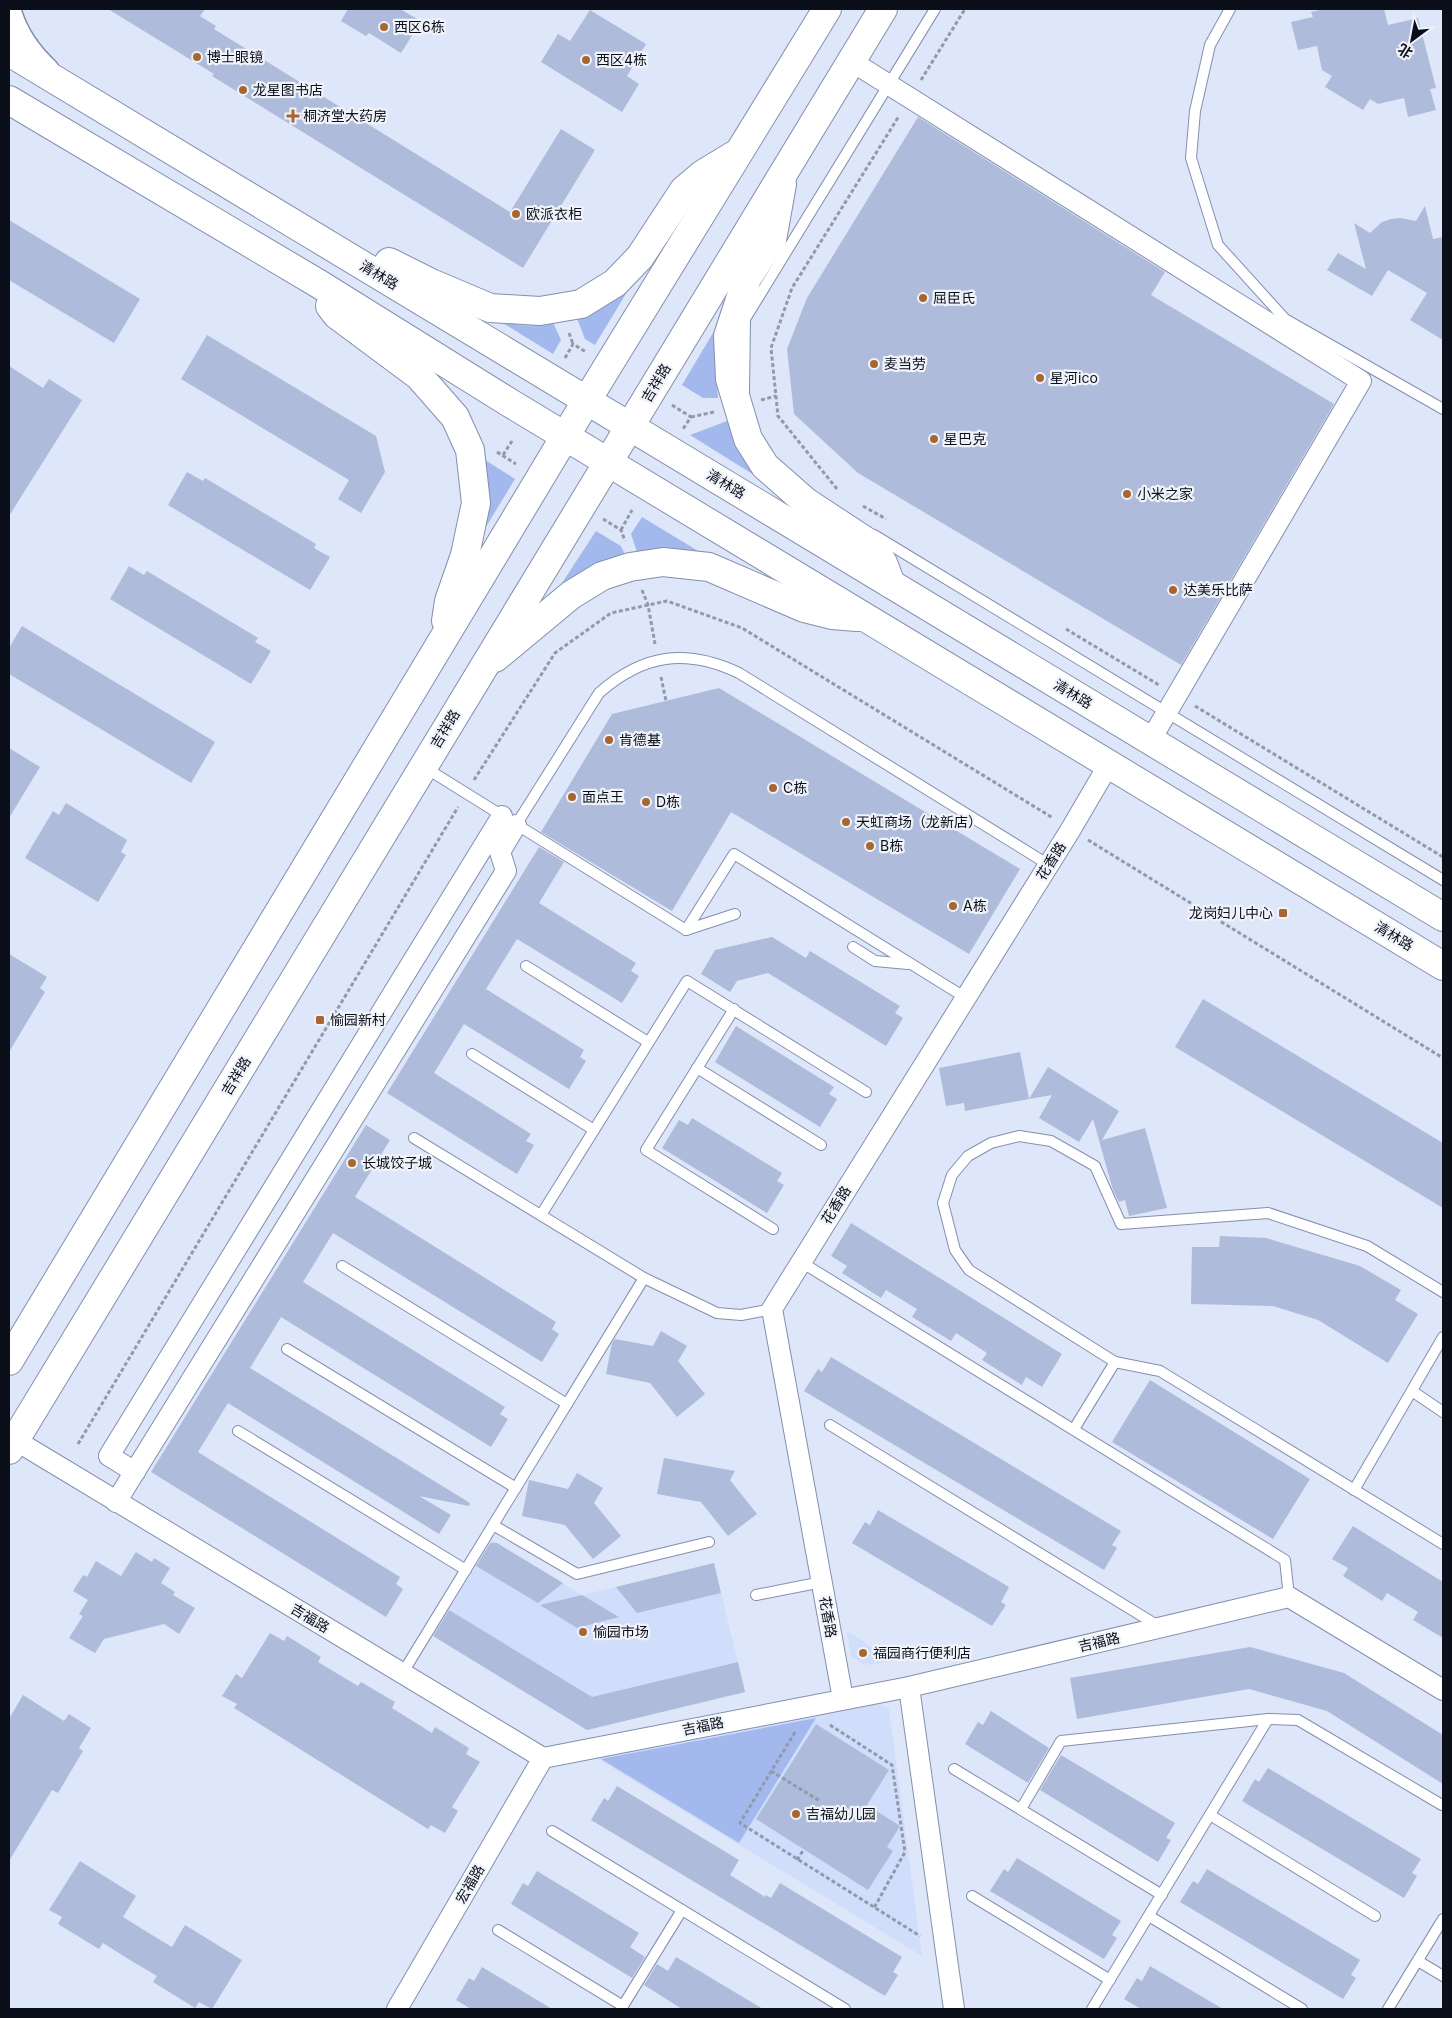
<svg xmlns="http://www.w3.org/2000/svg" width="1452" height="2018" font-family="Inter,'Noto Sans SC',sans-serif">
  <rect width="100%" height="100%" fill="#dee6fa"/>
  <!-- built -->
  <g fill="#d0defc">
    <path d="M 492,1540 L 582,1595 L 714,1563 L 745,1692 L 587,1730 L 433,1636 Z"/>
    <path d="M 847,1631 L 893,1661 L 864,1665 L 851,1656 Z"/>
    <path d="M 879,1703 L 889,1709 L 922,1956 L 596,1758 Z"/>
  </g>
  <!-- green -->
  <g fill="#a3b9ee">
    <path d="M 633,282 L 595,345 L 585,339 L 576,316 C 602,308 614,302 633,282 Z"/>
    <path d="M 726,311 C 720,341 715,367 718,398 L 703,398 L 682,385 Z"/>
    <path d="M 496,319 C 518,326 530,328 553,322 L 561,340 L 553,354 Z"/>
    <path d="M 727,421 L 739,446 L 765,482 L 690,435 Z"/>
    <path d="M 482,458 L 515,479 L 475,545 Z"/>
    <path d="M 642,517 L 723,566 L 638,555 L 631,534 Z"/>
    <path d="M 596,531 L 621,546 L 626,557 L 541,615 Z"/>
    <path d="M 816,1718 L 739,1843 L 601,1759 Z"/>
  </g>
  <!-- building -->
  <g fill="#aebbda">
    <path d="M 108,9 L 205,9 L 200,16 L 216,26 L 214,29 L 510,212 L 561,129 L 595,150 L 523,268 L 212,76 L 214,74 Z"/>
    <path d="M 348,9 L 400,9 L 421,21 L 401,53 L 369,33 L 366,36 L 341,21 Z"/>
    <path d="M 1324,9 L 1384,9 L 1388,25 L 1418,18 L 1436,88 L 1430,89 L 1436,110 L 1408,117 L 1404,98 L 1378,104 L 1370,99 L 1363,110 L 1325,87 L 1332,76 L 1322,70 L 1317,46 L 1298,50 L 1291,22 L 1313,17 L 1311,12 Z"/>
    <path d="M 590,10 L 646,44 L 627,76 L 639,84 L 622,112 L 541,62 L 558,34 L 570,41 Z"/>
    <path d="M 918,117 L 1165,272 L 1151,295 L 1334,404 L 1181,665 L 858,473 L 794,414 L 787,349 L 807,298 Z"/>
    <path d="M 1425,206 L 1433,239 L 1443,237 L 1443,340 L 1410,320 L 1427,293 L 1388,270 L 1372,296 L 1327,270 L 1338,253 L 1366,269 L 1354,223 L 1370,233 L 1382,222 L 1391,219 L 1400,218 L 1416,221 Z"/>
    <path d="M 9,220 L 140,299 L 114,343 L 9,280 Z"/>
    <path d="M 207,335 L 376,436 L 385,472 L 361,513 L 338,499 L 349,480 L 181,379 Z"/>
    <path d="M 9,366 L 43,388 L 49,379 L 82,400 L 9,516 Z"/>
    <path d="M 187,472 L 203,481 L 205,478 L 316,544 L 314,548 L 330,557 L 310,590 L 168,505 Z"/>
    <path d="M 129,566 L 144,575 L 147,571 L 258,638 L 255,642 L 271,651 L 251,684 L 110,599 Z"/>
    <path d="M 22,626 L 215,742 L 191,783 L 9,674 L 9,648 Z"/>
    <path d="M 719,688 L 1020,869 L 969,954 L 731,812 L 672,911 L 541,832 L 612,714 Z"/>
    <path d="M 9,748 L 40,767 L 9,818 Z"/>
    <path d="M 66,803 L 127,840 L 121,852 L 126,855 L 98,902 L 25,858 L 53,811 L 59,815 Z"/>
    <path d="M 539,847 L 564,862 L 539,903 L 636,963 L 631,971 L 639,976 L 622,1003 L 517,939 L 486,989 L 584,1050 L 580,1057 L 586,1061 L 569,1089 L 464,1024 L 434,1073 L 531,1134 L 526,1141 L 534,1145 L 517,1174 L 387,1093 Z"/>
    <path d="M 772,937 L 806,958 L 810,951 L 900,1006 L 895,1013 L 903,1018 L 886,1046 L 768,973 L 737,981 L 730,992 L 701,974 L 715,950 Z"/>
    <path d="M 9,954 L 47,977 L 40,988 L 45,992 L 9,1052 Z"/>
    <path d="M 1203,999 L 1443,1143 L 1443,1208 L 1175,1047 Z"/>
    <path d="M 736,1026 L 834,1087 L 829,1094 L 837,1099 L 820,1127 L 715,1062 Z"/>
    <path d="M 1020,1052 L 1029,1099 L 965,1111 L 964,1103 L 946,1106 L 939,1068 Z"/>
    <path d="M 1048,1067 L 1119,1111 L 1102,1140 L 1145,1128 L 1167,1208 L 1129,1216 L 1125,1200 L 1119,1202 L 1113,1190 L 1093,1119 L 1079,1142 L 1039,1118 L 1052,1095 L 1029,1099 Z"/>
    <path d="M 692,1118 L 782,1173 L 777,1181 L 784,1185 L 767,1213 L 662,1148 L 679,1120 L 688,1125 Z"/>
    <path d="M 366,1125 L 390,1140 L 355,1197 L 556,1322 L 552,1329 L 559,1334 L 542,1362 L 333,1233 L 303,1282 L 505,1407 L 500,1414 L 508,1419 L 491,1447 L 281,1317 L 250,1368 L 470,1503 L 469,1506 L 419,1496 L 451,1515 L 439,1534 L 228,1403 L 198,1452 L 400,1577 L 396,1584 L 403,1589 L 386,1617 L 151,1472 Z"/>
    <path d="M 851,1223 L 1062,1354 L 1042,1387 L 1026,1377 L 1022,1385 L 982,1360 L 987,1353 L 956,1333 L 951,1341 L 912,1317 L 917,1309 L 886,1290 L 881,1298 L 842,1273 L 847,1266 L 831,1256 Z"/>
    <path d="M 1220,1236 L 1266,1238 L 1360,1266 L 1401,1290 L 1395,1300 L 1418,1314 L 1388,1363 L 1318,1320 L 1273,1306 L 1191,1304 L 1192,1247 L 1219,1247 Z"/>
    <path d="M 661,1331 L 687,1346 L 678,1361 L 705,1394 L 677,1417 L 650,1383 L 606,1374 L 612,1343 L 615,1339 L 653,1346 Z"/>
    <path d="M 831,1357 L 1121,1531 L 1112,1545 L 1117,1548 L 1104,1570 L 804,1391 L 818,1369 L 822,1372 Z"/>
    <path d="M 1150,1380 L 1310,1479 L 1273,1539 L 1112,1442 Z"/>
    <path d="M 664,1458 L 735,1471 L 730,1480 L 757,1514 L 728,1536 L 701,1502 L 657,1494 Z"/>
    <path d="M 577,1473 L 603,1488 L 594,1503 L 621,1536 L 593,1559 L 565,1525 L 522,1516 L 529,1480 L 568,1489 Z"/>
    <path d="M 878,1510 L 1009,1587 L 1001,1602 L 1006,1605 L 992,1626 L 852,1543 L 865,1522 L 870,1525 Z"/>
    <path d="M 1353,1526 L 1443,1582 L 1443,1638 L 1413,1620 L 1418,1612 L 1387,1593 L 1382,1601 L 1343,1576 L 1348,1568 L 1332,1559 Z"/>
    <path d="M 490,1543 L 497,1543 L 563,1583 L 538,1603 L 476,1566 Z"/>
    <path d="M 136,1552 L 152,1562 L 154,1558 L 170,1568 L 161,1583 L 175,1592 L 173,1595 L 195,1608 L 179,1634 L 164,1624 L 104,1639 L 95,1653 L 69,1638 L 83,1616 L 79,1614 L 88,1600 L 73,1591 L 83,1575 L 87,1577 L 96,1561 L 121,1576 Z"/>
    <path d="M 714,1563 L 721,1593 L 637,1613 L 616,1587 Z"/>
    <path d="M 582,1595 L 619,1617 L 577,1628 L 540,1605 Z"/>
    <path d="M 449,1610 L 592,1697 L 738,1662 L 745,1692 L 587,1730 L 433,1636 Z"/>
    <path d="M 270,1633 L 284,1641 L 287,1636 L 321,1657 L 318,1662 L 358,1686 L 361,1682 L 395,1702 L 392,1708 L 432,1733 L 435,1727 L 469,1748 L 466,1754 L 480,1762 L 452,1807 L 458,1811 L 445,1833 L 431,1825 L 428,1829 L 234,1708 L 237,1704 L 222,1696 L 236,1674 L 242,1678 Z"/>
    <path d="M 1250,1647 L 1344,1673 L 1443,1735 L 1443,1784 L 1327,1711 L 1249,1689 L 1077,1719 L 1070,1678 Z"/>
    <path d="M 23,1695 L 64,1721 L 69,1714 L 91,1728 L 79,1748 L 83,1751 L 58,1793 L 52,1790 L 9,1861 L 9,1719 Z"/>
    <path d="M 991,1711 L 1049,1748 L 1028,1783 L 965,1744 L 978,1722 L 983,1725 Z"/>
    <path d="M 816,1724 L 889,1770 L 867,1805 L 900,1826 L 887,1847 L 893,1851 L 868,1890 L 756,1819 Z"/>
    <path d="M 1061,1755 L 1175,1823 L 1166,1838 L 1171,1840 L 1158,1862 L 1040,1790 Z"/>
    <path d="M 1268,1768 L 1421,1859 L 1412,1873 L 1417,1876 L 1404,1898 L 1242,1801 L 1255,1779 L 1259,1782 Z"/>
    <path d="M 617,1786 L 739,1860 L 730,1875 L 765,1897 L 766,1895 L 771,1898 L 780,1883 L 902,1957 L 893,1972 L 898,1975 L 885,1996 L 591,1820 L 604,1798 L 608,1801 Z"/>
    <path d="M 1017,1858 L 1121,1921 L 1112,1935 L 1117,1938 L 1104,1959 L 990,1891 L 1004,1869 L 1008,1872 Z"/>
    <path d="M 80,1861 L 136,1896 L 123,1917 L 147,1932 L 172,1947 L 185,1925 L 242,1960 L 212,2009 L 199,2002 L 195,2008 L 153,1982 L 157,1976 L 130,1960 L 103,1943 L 99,1949 L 58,1924 L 62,1917 L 49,1910 Z"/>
    <path d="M 1207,1869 L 1360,1960 L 1351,1975 L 1356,1978 L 1343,1999 L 1180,1902 L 1193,1881 L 1198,1884 Z"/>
    <path d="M 537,1871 L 639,1933 L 630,1947 L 645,1957 L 632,1978 L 511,1904 L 523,1883 L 528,1886 Z"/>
    <path d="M 676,1957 L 763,2009 L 682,2009 L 644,1985 L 657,1964 L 668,1971 Z"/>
    <path d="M 1150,1966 L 1223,2009 L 1141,2009 L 1124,1999 L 1137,1978 L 1142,1981 Z"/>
    <path d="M 482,1967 L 552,2009 L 471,2009 L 456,2000 L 469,1978 L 474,1981 Z"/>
  </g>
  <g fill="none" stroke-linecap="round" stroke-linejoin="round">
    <!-- service casing -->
    <g stroke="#838fad" stroke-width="12">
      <g id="service">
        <path d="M 1230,9 L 1210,45 L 1195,111 L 1191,158 L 1218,245 L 1285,319 L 1443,409"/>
        <path d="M 744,392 L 745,319 L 935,9"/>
        <path d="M 874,535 L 1443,880"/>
        <path d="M 424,767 L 686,930"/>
        <path d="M 516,825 L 599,693 C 643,654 686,648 739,673 L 1049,865"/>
        <path d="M 686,930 L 734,854 L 966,998"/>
        <path d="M 686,930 L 735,914"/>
        <path d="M 853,947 L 875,961 L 908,964"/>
        <path d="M 526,966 L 648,1042"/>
        <path d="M 734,1009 L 646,1150 L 773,1229"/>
        <path d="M 472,1054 L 594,1130"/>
        <path d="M 697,1068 L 821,1145"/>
        <path d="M 414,1138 L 644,1278 L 717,1313 L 741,1315 L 772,1309"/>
        <path d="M 541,1215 L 687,981 L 866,1092"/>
        <path d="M 801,1262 L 1285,1560 L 1289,1597"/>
        <path d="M 342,1266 L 567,1404"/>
        <path d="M 287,1349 L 516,1488"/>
        <path d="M 1115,1362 L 1160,1371 L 1443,1544"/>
        <path d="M 1412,1391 L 1443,1412"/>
        <path d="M 830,1425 L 1160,1627"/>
        <path d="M 1074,1429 L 1115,1362 L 969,1270 L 955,1250 L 943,1203 L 952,1175 L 968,1156 L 991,1143 L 1019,1136 L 1051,1141 L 1095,1166 L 1121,1224 L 1268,1213 L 1367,1246 L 1443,1292"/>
        <path d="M 238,1431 L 466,1570"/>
        <path d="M 1354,1490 L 1443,1337"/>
        <path d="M 493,1525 L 577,1574 L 709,1542"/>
        <path d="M 756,1595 L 822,1582"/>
        <path d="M 402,1674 L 644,1278"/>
        <path d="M 954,1769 L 1162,1895"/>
        <path d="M 1021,1809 L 1061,1741 L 1268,1719 L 1298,1720 L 1442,1805"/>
        <path d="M 1210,1815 L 1375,1916"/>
        <path d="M 552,1831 L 845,2009"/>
        <path d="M 972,1896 L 1110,1980"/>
        <path d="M 1149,1916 L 1302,2009"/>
        <path d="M 498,1930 L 623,2006"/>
        <path d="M 1418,1961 L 1443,1976"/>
        <path d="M 621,2009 L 682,1910"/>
        <path d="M 1092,2009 L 1268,1719"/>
        <path d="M 1388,2009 L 1443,1919"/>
      </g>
    </g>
    <!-- minor casing -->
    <g stroke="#838fad" stroke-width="22">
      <g id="minor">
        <path d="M 851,61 L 1361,381 L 1150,741"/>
        <path d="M 15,1440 L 543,1758 L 909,1687 L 1289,1597 L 1443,1690"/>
        <path d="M 135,1472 L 109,1456 L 502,816"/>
        <path d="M 116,1502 L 506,871 L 500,852 L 516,825"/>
        <path d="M 909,1687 L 954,2009"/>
        <path d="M 843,1699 L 772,1309 L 1071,829 L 1109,764"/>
        <path d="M 397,2009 L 543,1758"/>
      </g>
    </g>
    <!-- tertiary casing -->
    <g stroke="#838fad" stroke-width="29">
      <path id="tertiary" d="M 9,15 C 16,37 29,55 46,71"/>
    </g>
    <!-- secondary casing -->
    <g stroke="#838fad" stroke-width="30">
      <g id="secondary">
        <path d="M 9,52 L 1443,917"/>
        <path d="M 9,100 L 319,284 L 510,403 L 1443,966"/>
        <path d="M 782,184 L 772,240 L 747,278 L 728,336 L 730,379 L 748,439 L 765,466 L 806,502 L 870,544 L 883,563 L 891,584"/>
        <path d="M 389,262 L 431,283 L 490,308 L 540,311 L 581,304 L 615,283 L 640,257 L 684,190 L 703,174 L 736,154"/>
        <path d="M 330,306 L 337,315 L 419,376 L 455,417 L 470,450 L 476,503 L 465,555 L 449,601 L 446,621"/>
        <path d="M 495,658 L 571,595 L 602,576 L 630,567 L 663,562 L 709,567 L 804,608 L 832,615 L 857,617"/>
        <path d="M 9,1361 L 587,400 L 827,9"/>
        <path d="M 9,1450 L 883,9"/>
      </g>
    </g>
    <!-- path -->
    <g stroke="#9299aa" stroke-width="3" stroke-dasharray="4 2.5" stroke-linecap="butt">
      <path d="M 921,80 L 965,9"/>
      <path d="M 569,333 L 573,344"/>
      <path d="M 565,358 L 573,344 L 586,352"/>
      <path d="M 761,400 L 776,396"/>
      <path d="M 672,405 L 691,417 L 683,429"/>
      <path d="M 691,417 L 714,412"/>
      <path d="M 497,452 L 516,464"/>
      <path d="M 503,455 L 512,441"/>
      <path d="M 837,489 L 778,416 L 771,348 L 792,288 L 899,116"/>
      <path d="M 863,506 L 886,519"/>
      <path d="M 603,519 L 621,530 L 625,541"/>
      <path d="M 621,530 L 632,510"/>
      <path d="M 642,590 L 648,605 L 655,644"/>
      <path d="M 1066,629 L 1159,685"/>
      <path d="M 661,677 L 666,701"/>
      <path d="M 1195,706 L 1443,857"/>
      <path d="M 474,780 L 555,653 L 611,613 L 667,601 L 742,628 L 1053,818"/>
      <path d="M 1088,840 L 1443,1058"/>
      <path d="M 78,1444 L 458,807"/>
      <path d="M 830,1725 L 892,1765 L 905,1852 L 874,1908"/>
      <path d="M 795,1732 L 740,1823 L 920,1936"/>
      <path d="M 771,1771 L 820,1801"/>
      <path d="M 797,1860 L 804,1849"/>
    </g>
    <!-- service -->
    <use href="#service" stroke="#fff" stroke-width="10"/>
    <!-- minor -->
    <use href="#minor" stroke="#fff" stroke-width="20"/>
    <!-- tertiary -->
    <use href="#tertiary" stroke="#fff" stroke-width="26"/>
    <!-- secondary -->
    <use href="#secondary" stroke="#fff" stroke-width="28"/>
  </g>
  <!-- markers -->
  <g fill="#a76531" stroke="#f1f3fa" stroke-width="2">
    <circle cx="384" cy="27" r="5"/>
    <circle cx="197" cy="57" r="5"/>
    <circle cx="586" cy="60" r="5"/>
    <circle cx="243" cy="90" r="5"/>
    <path d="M290.5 108.5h5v5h5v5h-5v5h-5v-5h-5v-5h5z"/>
    <circle cx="516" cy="214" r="5"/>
    <circle cx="923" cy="298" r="5"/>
    <circle cx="874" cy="364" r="5"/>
    <circle cx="1040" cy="378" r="5"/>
    <circle cx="934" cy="439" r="5"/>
    <circle cx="1127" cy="494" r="5"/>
    <circle cx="1173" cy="590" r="5"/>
    <circle cx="609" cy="740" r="5"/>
    <circle cx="773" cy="788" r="5"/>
    <circle cx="572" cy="797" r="5"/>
    <circle cx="646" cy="802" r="5"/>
    <circle cx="846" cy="822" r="5"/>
    <circle cx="870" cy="846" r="5"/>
    <circle cx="953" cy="906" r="5"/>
    <rect x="1278" y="908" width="10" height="10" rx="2.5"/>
    <rect x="315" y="1015" width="10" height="10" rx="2.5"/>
    <circle cx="352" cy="1163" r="5"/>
    <circle cx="583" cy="1632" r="5"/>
    <circle cx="863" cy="1653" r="5"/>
    <circle cx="796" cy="1814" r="5"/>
  </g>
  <g text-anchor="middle" stroke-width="4.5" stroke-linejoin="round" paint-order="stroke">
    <!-- poi labels -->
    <g font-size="14" fill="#0a0f19" stroke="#f1f3fa" text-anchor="start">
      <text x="394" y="32">西区6栋</text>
      <text x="207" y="62">博士眼镜</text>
      <text x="596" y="65">西区4栋</text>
      <text x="253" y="95">龙星图书店</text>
      <text x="303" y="121">桐济堂大药房</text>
      <text x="526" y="219">欧派衣柜</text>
      <text x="933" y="303">屈臣氏</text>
      <text x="884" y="369">麦当劳</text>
      <text x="1050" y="383">星河ico</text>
      <text x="944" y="444">星巴克</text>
      <text x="1137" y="499">小米之家</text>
      <text x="1183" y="595">达美乐比萨</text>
      <text x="619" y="745">肯德基</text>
      <text x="783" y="793">C栋</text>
      <text x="582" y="802">面点王</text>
      <text x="656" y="807">D栋</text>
      <text x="856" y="827">天虹商场（龙新店）</text>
      <text x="880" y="851">B栋</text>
      <text x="963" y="911">A栋</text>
      <text x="1273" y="918" text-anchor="end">龙岗妇儿中心</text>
      <text x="330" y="1025">愉园新村</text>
      <text x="362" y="1168">长城饺子城</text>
      <text x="593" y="1637">愉园市场</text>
      <text x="873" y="1658">福园商行便利店</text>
      <text x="806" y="1819">吉福幼儿园</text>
    </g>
    <!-- street labels -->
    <g font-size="14" fill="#0a0f19" stroke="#f1f3fa">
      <text transform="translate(379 275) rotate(31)" y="5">清林路</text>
      <text transform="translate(656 383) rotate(-59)" y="5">吉祥路</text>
      <text transform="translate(726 484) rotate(31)" y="5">清林路</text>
      <text transform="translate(1073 694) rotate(31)" y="5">清林路</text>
      <text transform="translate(445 729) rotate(-59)" y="5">吉祥路</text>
      <text transform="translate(1051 861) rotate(-58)" y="5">花香路</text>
      <text transform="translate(1394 936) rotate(31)" y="5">清林路</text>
      <text transform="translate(236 1076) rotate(-59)" y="5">吉祥路</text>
      <text transform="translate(836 1205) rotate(-58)" y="5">花香路</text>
      <text transform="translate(828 1617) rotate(80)" y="5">花香路</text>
      <text transform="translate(310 1618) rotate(31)" y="5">吉福路</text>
      <text transform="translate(1099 1642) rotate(-13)" y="5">吉福路</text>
      <text transform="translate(703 1726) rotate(-11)" y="5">吉福路</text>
      <text transform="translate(470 1884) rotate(-60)" y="5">宏福路</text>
    </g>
  </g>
  <!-- border -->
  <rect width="1452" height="2018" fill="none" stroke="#0a0f19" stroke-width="20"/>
  <!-- north arrow -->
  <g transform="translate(1412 40) rotate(212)" stroke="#f1f3fa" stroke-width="4" paint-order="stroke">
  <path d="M0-4L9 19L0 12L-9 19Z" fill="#0a0f19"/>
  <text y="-8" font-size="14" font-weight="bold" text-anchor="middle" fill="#0a0f19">北</text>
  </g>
</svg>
